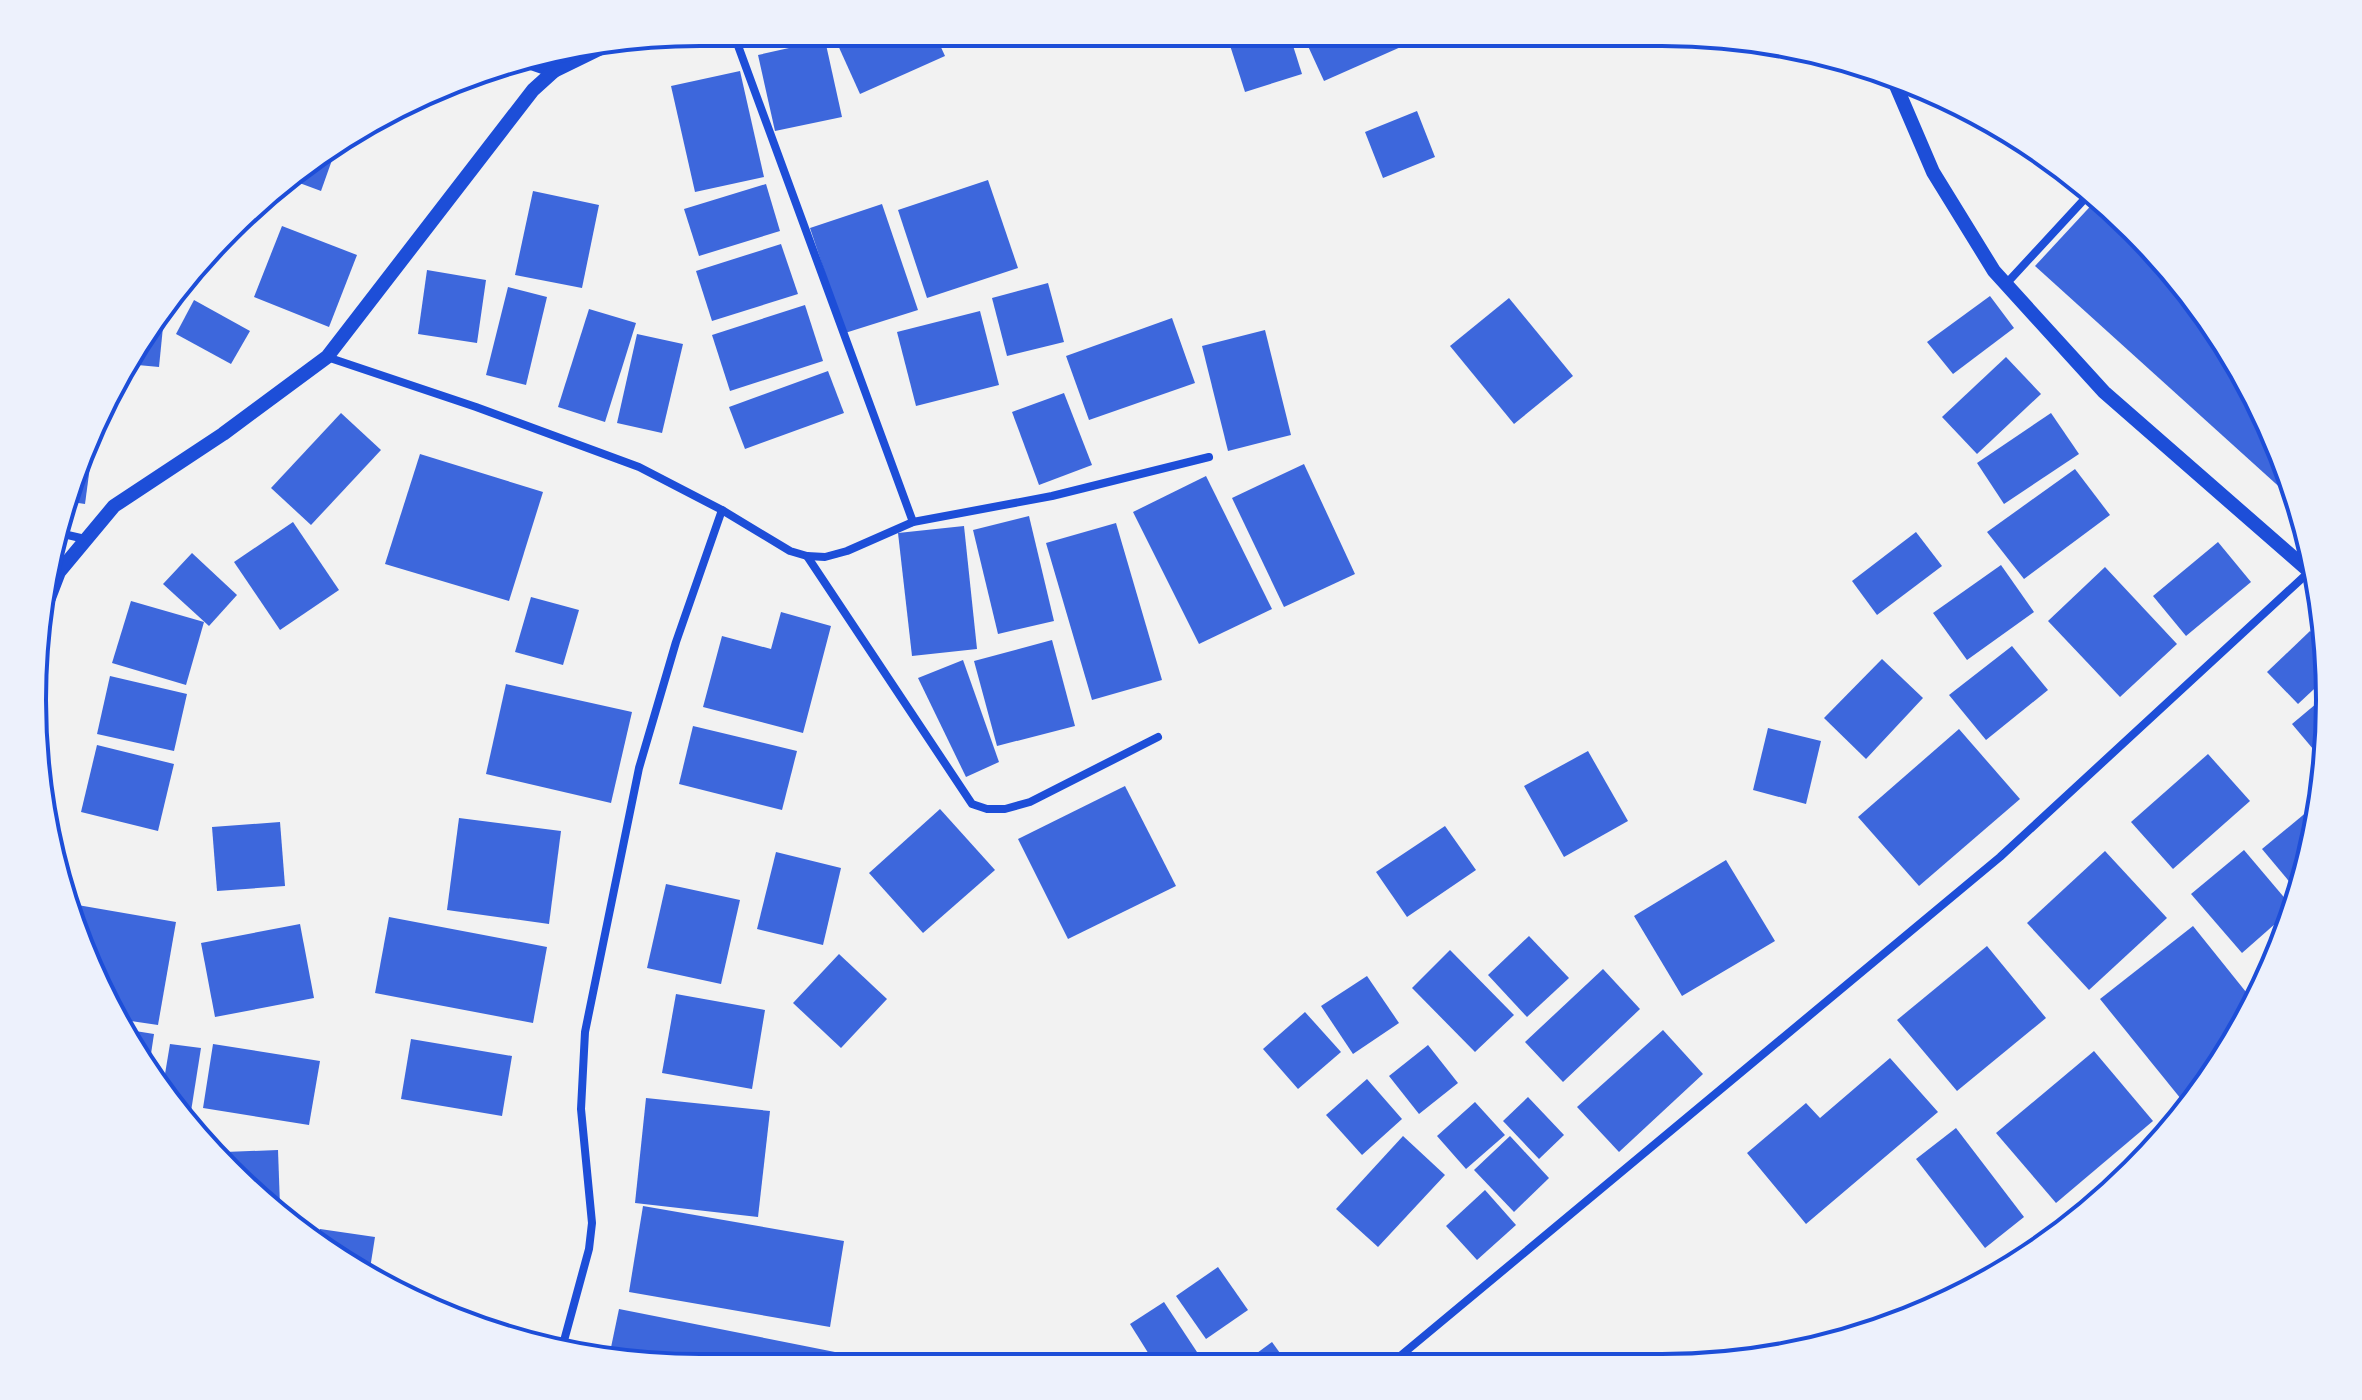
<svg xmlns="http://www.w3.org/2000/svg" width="2362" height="1400" font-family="Helvetica,sans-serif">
  <rect width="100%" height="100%" fill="#f2f2f2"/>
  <!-- building -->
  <g fill="#3d67dc">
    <path d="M 832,32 L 934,32 L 945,56 L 860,94 Z"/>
    <path d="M 1226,33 L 1289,33 L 1302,74 L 1245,92 Z"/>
    <path d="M 1302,33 L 1397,33 L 1403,46 L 1324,81 Z"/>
    <path d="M 825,40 L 842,117 L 775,131 L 758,55 Z"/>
    <path d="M 740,71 L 764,177 L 695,192 L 671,86 Z"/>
    <path d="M 1417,111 L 1435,157 L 1383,178 L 1365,132 Z"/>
    <path d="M 337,146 L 321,191 L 286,178 L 294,170 Z"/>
    <path d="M 988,180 L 1018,268 L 927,298 L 898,210 Z"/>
    <path d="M 766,184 L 780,231 L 699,256 L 684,209 Z"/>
    <path d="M 533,191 L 599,205 L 582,288 L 515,275 Z"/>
    <path d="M 2098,198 L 2135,228 L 2218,329 L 2279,445 L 2296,502 L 2035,266 Z"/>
    <path d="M 882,204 L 918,310 L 845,333 L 810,228 Z"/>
    <path d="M 282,226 L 357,255 L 329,327 L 254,297 Z"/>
    <path d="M 781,244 L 798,294 L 712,321 L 696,271 Z"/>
    <path d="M 427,270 L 486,280 L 477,343 L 418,334 Z"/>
    <path d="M 1048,283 L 1064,342 L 1007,356 L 992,298 Z"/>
    <path d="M 508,287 L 547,297 L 526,385 L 486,375 Z"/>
    <path d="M 1990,296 L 2014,328 L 1953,374 L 1927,342 Z"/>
    <path d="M 1509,298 L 1573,376 L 1514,424 L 1450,346 Z"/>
    <path d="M 194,300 L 250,331 L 231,364 L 176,334 Z"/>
    <path d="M 805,305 L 823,361 L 730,391 L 712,335 Z"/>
    <path d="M 165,307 L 159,367 L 127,364 L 145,329 Z"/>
    <path d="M 589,309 L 636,323 L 605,422 L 558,407 Z"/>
    <path d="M 980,311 L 999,385 L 916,406 L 897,332 Z"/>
    <path d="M 1172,318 L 1195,383 L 1089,420 L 1066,356 Z"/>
    <path d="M 1265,330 L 1291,435 L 1228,451 L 1202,346 Z"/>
    <path d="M 637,334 L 683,344 L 662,433 L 617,423 Z"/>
    <path d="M 2006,357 L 2041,394 L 1977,454 L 1942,417 Z"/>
    <path d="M 828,371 L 844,413 L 745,449 L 729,407 Z"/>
    <path d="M 1064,393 L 1092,465 L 1039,485 L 1012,412 Z"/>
    <path d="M 341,413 L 381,450 L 311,525 L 271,488 Z"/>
    <path d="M 2051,413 L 2079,454 L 2004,504 L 1977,463 Z"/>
    <path d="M 88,443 L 93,444 L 85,504 L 65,501 L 67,486 Z"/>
    <path d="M 420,454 L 543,492 L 509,601 L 385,564 Z"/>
    <path d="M 1304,464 L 1355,574 L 1284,607 L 1232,498 Z"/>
    <path d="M 2075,469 L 2110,515 L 2024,579 L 1987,532 Z"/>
    <path d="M 1206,476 L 1272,609 L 1199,644 L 1133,512 Z"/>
    <path d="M 1029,516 L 1054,621 L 998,634 L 973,530 Z"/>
    <path d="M 293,522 L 339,590 L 280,630 L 234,562 Z"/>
    <path d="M 1116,523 L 1162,680 L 1092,700 L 1046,543 Z"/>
    <path d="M 964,526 L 977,649 L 912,656 L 898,533 Z"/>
    <path d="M 1916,532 L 1942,566 L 1877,615 L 1852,581 Z"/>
    <path d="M 2218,542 L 2251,582 L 2186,636 L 2153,596 Z"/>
    <path d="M 192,553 L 237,595 L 209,626 L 163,584 Z"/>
    <path d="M 2001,565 L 2034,612 L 1967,660 L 1933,613 Z"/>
    <path d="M 2105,567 L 2177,644 L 2120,697 L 2048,621 Z"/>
    <path d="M 531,597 L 579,610 L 563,665 L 515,652 Z"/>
    <path d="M 131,601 L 204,622 L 186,685 L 112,663 Z"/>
    <path d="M 781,612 L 831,626 L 803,733 L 703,707 L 722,636 L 771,649 Z"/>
    <path d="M 2310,631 L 2325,646 L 2328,676 L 2298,704 L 2267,672 Z"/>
    <path d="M 1052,640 L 1075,726 L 997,746 L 974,661 Z"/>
    <path d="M 2012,646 L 2048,690 L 1986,740 L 1949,695 Z"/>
    <path d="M 1882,659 L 1923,698 L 1866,759 L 1824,718 Z"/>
    <path d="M 963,660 L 999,762 L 966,777 L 918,678 Z"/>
    <path d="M 110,676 L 187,694 L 174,751 L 97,734 Z"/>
    <path d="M 506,684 L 632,712 L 611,803 L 486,774 Z"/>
    <path d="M 2329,693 L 2330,700 L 2324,762 L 2292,724 Z"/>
    <path d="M 693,726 L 797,751 L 782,810 L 679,784 Z"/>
    <path d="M 1768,728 L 1821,741 L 1806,804 L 1753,790 Z"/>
    <path d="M 1959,729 L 2020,799 L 1919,886 L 1858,817 Z"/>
    <path d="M 97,745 L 174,764 L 158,831 L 81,812 Z"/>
    <path d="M 1588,751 L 1628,821 L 1564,857 L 1524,786 Z"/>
    <path d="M 2208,754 L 2250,801 L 2173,869 L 2131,822 Z"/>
    <path d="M 1125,786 L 1176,886 L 1068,939 L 1018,839 Z"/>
    <path d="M 2320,801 L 2317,831 L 2298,892 L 2262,849 Z"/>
    <path d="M 940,809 L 995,870 L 923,933 L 869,873 Z"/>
    <path d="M 459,818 L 561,831 L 549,924 L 447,910 Z"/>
    <path d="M 280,822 L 285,886 L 217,891 L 212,827 Z"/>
    <path d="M 1445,826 L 1476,870 L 1407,917 L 1376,872 Z"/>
    <path d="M 2244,850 L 2293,908 L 2242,953 L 2191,894 Z"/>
    <path d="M 2105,851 L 2167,918 L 2089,990 L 2027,923 Z"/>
    <path d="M 776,852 L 841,868 L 823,945 L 757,929 Z"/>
    <path d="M 1726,860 L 1775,941 L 1682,996 L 1634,916 Z"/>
    <path d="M 666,884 L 740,900 L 721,984 L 647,968 Z"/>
    <path d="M 66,903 L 176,922 L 158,1025 L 124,1020 L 67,914 Z"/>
    <path d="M 389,917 L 547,947 L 533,1023 L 375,993 Z"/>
    <path d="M 300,924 L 314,998 L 215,1017 L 201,943 Z"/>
    <path d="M 2193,926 L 2254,1002 L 2218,1070 L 2181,1099 L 2100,999 Z"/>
    <path d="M 1529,936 L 1569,978 L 1527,1017 L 1488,975 Z"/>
    <path d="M 1987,946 L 2046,1018 L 1957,1091 L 1897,1020 Z"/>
    <path d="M 1450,950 L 1514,1015 L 1475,1052 L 1412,988 Z"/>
    <path d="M 839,954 L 887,999 L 841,1048 L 793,1003 Z"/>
    <path d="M 1603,969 L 1640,1009 L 1563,1082 L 1525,1042 Z"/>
    <path d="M 1367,976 L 1399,1023 L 1353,1054 L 1321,1006 Z"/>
    <path d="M 676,994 L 765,1010 L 752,1089 L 662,1073 Z"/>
    <path d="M 1305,1012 L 1341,1052 L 1298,1089 L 1263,1049 Z"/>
    <path d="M 129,1030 L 154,1034 L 149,1067 Z"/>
    <path d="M 1663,1030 L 1703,1074 L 1619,1152 L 1577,1107 Z"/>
    <path d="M 411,1039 L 512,1056 L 502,1116 L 401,1099 Z"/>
    <path d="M 170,1044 L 201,1048 L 189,1124 L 170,1106 L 162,1092 Z"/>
    <path d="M 213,1044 L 320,1061 L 309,1125 L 203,1108 Z"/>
    <path d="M 1428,1045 L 1458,1083 L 1419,1114 L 1389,1076 Z"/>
    <path d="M 2094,1051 L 2153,1121 L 2056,1203 L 1996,1133 Z"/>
    <path d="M 1890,1058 L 1938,1112 L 1806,1224 L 1747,1153 L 1806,1103 L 1820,1118 Z"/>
    <path d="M 1367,1079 L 1402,1119 L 1362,1155 L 1326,1115 Z"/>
    <path d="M 1528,1097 L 1564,1135 L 1539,1159 L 1503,1121 Z"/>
    <path d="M 646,1098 L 770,1111 L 758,1217 L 635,1203 Z"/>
    <path d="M 1475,1102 L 1505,1135 L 1466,1169 L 1437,1136 Z"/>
    <path d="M 1956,1128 L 2024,1217 L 1985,1248 L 1916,1159 Z"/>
    <path d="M 1403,1136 L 1445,1175 L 1378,1247 L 1336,1209 Z"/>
    <path d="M 1510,1136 L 1549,1178 L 1514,1212 L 1474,1170 Z"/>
    <path d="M 278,1150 L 280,1206 L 276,1206 L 225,1158 L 225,1152 Z"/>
    <path d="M 1485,1190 L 1516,1225 L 1477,1260 L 1446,1226 Z"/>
    <path d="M 643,1206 L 844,1241 L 830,1327 L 629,1292 Z"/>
    <path d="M 320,1229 L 375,1237 L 369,1275 L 329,1255 L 317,1245 Z"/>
    <path d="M 1218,1267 L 1248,1310 L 1206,1339 L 1176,1296 Z"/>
    <path d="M 1164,1302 L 1197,1352 L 1174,1367 L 1157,1367 L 1130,1324 Z"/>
    <path d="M 619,1309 L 840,1353 L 837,1367 L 656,1367 L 609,1357 Z"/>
    <path d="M 1272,1342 L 1290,1367 L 1238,1367 Z"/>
  </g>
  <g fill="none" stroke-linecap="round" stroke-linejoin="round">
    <!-- minor -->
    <g stroke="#1d4ed8" stroke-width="8">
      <path d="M 733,32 L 913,522"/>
      <path d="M 2006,284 L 2091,192"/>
      <path d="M 327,357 L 476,407 L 639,467 L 722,510 L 790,551 L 807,556 L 972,804 L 987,809 L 1005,809 L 1030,802 L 1158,737"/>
      <path d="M 59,533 L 85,539"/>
      <path d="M 807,556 L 825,557 L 847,551 L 913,522 L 1052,496 L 1209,457"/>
      <path d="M 562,1348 L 589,1249 L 592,1223 L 581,1109 L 585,1032 L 639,768 L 676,642 L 722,510"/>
      <path d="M 1387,1367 L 2000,857 L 2310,571"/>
    </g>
    <!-- tertiary -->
    <g stroke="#1d4ed8" stroke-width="14">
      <path d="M 525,61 L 554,71"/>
      <path d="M 1891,74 L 1933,172 L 1994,271 L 2104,392 L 2318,579"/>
      <path d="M 49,598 L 59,572 L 114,506 L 223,434 L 327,357 L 533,90 L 554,71 L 599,49"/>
    </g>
  </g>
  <!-- crop -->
  <path d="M0 0H2362V1400H0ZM700 46H1662A654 654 0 0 1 2316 700V700A654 654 0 0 1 1662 1354H700A654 654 0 0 1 46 700V700A654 654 0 0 1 700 46Z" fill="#edf1fc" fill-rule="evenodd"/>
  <path fill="none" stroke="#1d4ed8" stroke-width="4" d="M700 46H1662A654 654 0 0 1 2316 700V700A654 654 0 0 1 1662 1354H700A654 654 0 0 1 46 700V700A654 654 0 0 1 700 46Z"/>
</svg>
